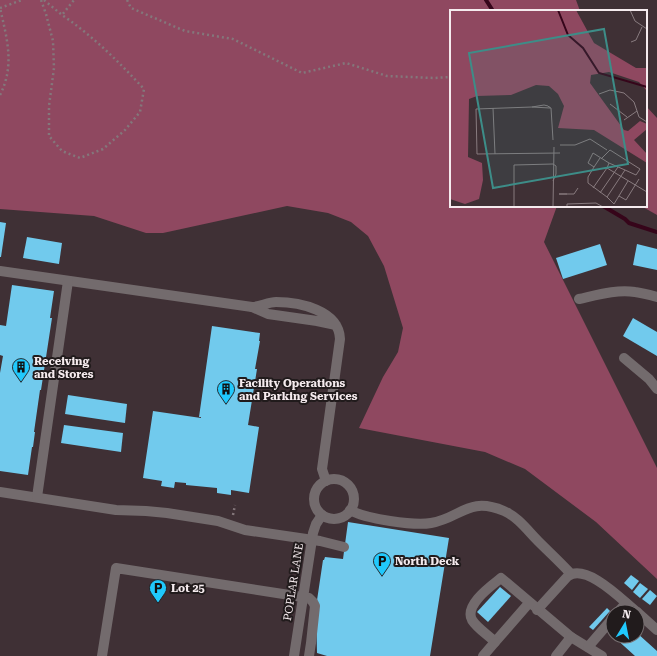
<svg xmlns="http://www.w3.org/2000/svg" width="657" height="656" font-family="'Roboto Serif',serif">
  <rect width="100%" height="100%" fill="#3f3035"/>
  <!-- forest -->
  <path fill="#8f4860" d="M 0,0 L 576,0 L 580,11 L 451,11 L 451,206 L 646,206 L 646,106 L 657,118 L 657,215 L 643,207 L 557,206 L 544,242 L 657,468 L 657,579 L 596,522 L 525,469 L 485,452 L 359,428 L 383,377 L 398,352 L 403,328 L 384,266 L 368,236 L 351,222 L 328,213 L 287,206 L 163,233 L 146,233 L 94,216 L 0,209 Z"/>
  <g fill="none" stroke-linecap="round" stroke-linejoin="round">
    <!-- stream -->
    <g stroke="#36051a" stroke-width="4">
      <path d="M 486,0 L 493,11"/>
      <path d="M 603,206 L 625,219 L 629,223 L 657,232"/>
    </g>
  </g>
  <!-- building -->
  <g fill="#71caed">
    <path d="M 0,222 L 6,223 L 1,257 L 0,257 Z"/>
    <path d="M 27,237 L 62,243 L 59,264 L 23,258 Z"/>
    <path d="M 600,244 L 607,265 L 563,279 L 556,258 Z"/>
    <path d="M 637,244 L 657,249 L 657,270 L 633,265 Z"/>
    <path d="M 12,285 L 54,291 L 50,318 L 52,318 L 41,390 L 40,390 L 34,432 L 35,432 L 33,447 L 32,447 L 28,475 L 0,471 L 0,373 L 3,356 L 0,355 L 0,325 L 6,326 Z"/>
    <path d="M 633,318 L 657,332 L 657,356 L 623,336 Z"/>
    <path d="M 212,326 L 260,333 L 259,341 L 260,341 L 255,369 L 257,369 L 248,425 L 259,427 L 249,493 L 231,490 L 231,495 L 217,493 L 217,488 L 186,485 L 186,483 L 175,482 L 174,488 L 161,486 L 162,481 L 143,478 L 153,411 L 201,418 L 201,417 L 199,417 Z"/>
    <path d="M 68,395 L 127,404 L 125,423 L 65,414 Z"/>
    <path d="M 64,425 L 123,433 L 121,452 L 61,443 Z"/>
    <path d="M 348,522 L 449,538 L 430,656 L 327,656 L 317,653 L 316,607 L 323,560 L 324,560 L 325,557 L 343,559 Z"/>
    <path d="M 631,575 L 639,581 L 632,590 L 624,583 Z"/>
    <path d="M 640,583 L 648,589 L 640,598 L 633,592 Z"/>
    <path d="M 500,587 L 511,596 L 488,622 L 477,612 Z"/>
    <path d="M 650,590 L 657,596 L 650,605 L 642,599 Z"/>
    <path d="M 607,608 L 610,611 L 593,630 L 589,627 Z"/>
    <path d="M 637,633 L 657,651 L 657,656 L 635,656 L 613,636 L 637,636 Z"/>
  </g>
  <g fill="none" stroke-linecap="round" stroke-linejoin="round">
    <!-- path -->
    <g stroke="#84777b" stroke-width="2.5" stroke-dasharray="2 3" stroke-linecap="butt">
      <path d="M 41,0 L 46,14 L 53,41 L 54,68 L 49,106 L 49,136 L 62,151 L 80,158 L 103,149 L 125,130 L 140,112 L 144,89 C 119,62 93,36 62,15"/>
      <path d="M 44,0 L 62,15 L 74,0"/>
      <path d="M 127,0 L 131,8 L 185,31 L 233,39 L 302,73 L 346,63 L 387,76 L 434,78 L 451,77"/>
      <path d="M 0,8 L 22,0"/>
      <path d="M 0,95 C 15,65 7,39 0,8"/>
      <path d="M 233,515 L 235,505"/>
    </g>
    <!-- minor -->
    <g stroke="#736b6d" stroke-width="10">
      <path d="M 0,271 L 252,307"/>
      <path d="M 579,299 C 597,295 617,289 635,292 C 643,293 650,295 657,297"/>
      <path d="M 624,358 L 649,379 L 657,389"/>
      <circle cx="334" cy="499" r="20"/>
      <path d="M 326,481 L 322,469 L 340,339 C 339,310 299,302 276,302 C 268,302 260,307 252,307 L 268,314 L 317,321 L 336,325"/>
      <path d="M 0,492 L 116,510 L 146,511 L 167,513 L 218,521 L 245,530 L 320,541 L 344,547"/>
      <path d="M 37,497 L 68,281"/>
      <path d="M 350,510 C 365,519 415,526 431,523 C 461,518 468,496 504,511 C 518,517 528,531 538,541 C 549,552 561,563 571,574"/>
      <path d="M 529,603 L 495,642 C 488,635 477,628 472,620 C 464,605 491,586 501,578 L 571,637 L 556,656"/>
      <path d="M 537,610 L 568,576 C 587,563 623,601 637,612"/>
      <path d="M 618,612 L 626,603"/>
      <path d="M 637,612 L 657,630"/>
      <path d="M 571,637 L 602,656"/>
      <path d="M 588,647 L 613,618"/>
      <path d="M 102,656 L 116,568 L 309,598 L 313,602 L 315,606 L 311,643 L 309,656"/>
      <path d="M 294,656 L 313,533 L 316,524 L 322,515"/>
      <path d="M 483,656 L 495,642"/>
    </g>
  </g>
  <!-- icons -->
  <defs>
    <g id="building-pin" transform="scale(0.9)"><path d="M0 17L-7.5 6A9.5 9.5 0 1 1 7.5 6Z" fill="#20c9fd" stroke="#211b1c"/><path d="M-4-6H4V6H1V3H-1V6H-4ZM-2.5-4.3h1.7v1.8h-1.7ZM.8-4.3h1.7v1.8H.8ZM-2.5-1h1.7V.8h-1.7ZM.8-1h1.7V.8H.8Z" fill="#111"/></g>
    <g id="parking-pin" transform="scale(0.9)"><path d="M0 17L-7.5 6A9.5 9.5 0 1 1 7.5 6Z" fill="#20c9fd" stroke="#211b1c"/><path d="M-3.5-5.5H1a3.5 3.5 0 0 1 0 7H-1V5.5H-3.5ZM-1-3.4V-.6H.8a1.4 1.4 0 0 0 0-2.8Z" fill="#111"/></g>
  </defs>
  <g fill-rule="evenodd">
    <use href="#building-pin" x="21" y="367"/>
    <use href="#building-pin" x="226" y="389"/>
    <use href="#parking-pin" x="382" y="561"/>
    <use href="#parking-pin" x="158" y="588"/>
  </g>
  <g text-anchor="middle" stroke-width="4" stroke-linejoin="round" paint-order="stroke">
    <!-- poi labels -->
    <g font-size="11" font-weight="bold" fill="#f5ebee" stroke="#211b1c" text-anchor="start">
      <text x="34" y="365">Receiving<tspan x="34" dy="13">and Stores</tspan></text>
      <text x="239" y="387">Facility Operations<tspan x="239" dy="13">and Parking Services</tspan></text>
      <text x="395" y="565">North Deck</text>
      <text x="171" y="592">Lot 25</text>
    </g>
    <!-- street labels -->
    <g font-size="11" fill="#f5ebee" stroke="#211b1c">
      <text transform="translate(293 582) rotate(-81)" y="4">POPLAR LANE</text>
    </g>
  </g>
  <!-- overview -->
  <g transform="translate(450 10)">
    <rect width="197" height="197" fill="#3f3035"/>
    <path d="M 0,0 L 126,0 L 144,33 L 186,58 L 197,58 L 197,81 L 189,72 L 159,62 L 141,65 L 140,73 L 174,120 L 178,121 L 190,111 L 197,114 L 197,119 L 184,130 L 197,144 L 197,153 L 144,120 L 108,118 L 114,96 L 108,84 L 99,76 L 86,75 L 61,85 L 27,86 L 19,89 L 18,147 L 32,153 L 33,170 L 29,189 L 15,194 L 0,189 Z" fill="#8f4860"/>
    <path fill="none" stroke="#36051a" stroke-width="2" d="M 108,0 L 118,25 L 133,38 L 149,63 L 197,77"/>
    <path fill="none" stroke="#887b7f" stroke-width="1" d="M 180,0 L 185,11 L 197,19M 181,32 L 186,30 L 192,17M 149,84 L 160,80 L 174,83 L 184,92 L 189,107 L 197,112M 160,94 L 177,107M 82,97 L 26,99 L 27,144 L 110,143M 43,98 L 45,144M 100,98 L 82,97 L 94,95 L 98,96 L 99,97 L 100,97 L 100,98 L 101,98 L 103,130M 174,110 L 187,101M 110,135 L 125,135 L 140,129 L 157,140M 150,148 L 144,157 L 138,153 L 143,143 L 159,153 L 157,158 L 197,182M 151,149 L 160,140 L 190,159 L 186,165 L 175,160M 103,154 L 106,156 L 106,164 L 103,171M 144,157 L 138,167 L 138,173 L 157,187 L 175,160 L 159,153M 143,178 L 157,158M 150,183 L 168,157M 117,184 L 109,184 L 124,184 L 128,178M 169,186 L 176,190 L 189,169M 157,187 L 164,194 L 178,171M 64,197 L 64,155 L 103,154M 103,197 L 104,137M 117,197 L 117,194 L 146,193 L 153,197"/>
    <path fill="#3d8d88" fill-opacity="0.15" stroke="#3d8d88" stroke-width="2" d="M 154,19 L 178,154 L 43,178 L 19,43 Z"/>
    <rect width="197" height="197" fill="none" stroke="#f5ebee" stroke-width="2"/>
  </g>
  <!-- north arrow -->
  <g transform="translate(625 624) rotate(10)"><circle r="19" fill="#211b1c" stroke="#766e70"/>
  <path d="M0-3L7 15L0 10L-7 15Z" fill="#20c9fd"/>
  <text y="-6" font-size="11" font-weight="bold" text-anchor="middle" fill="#f5ebee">N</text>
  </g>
</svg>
